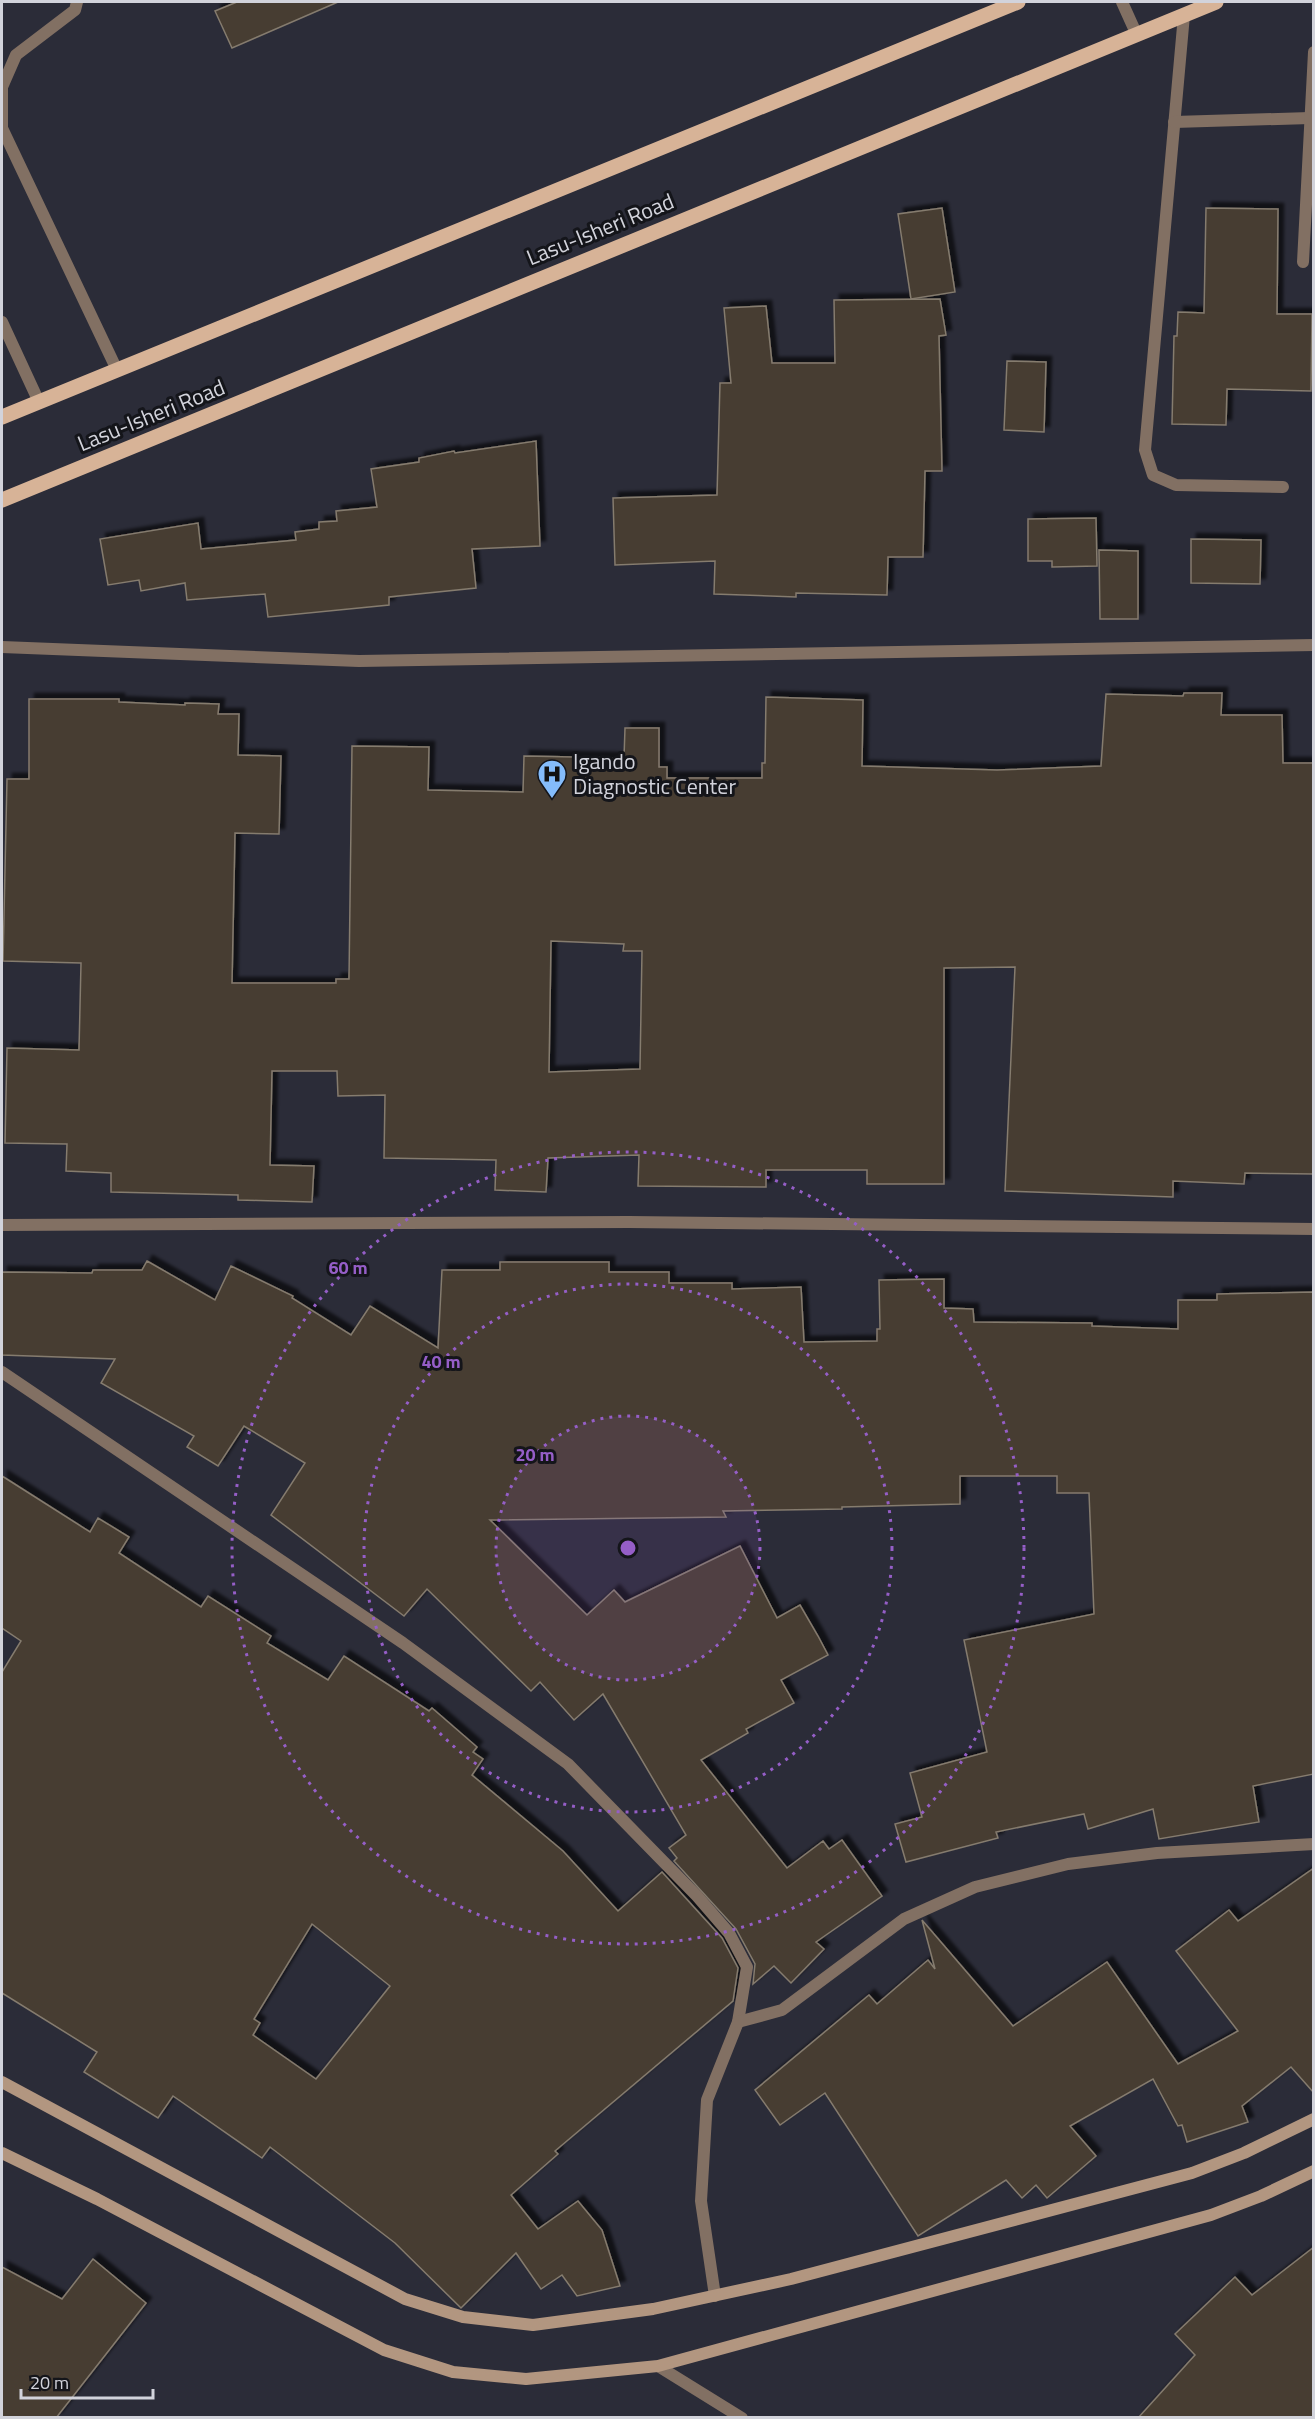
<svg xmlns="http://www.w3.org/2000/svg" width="1315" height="2419" font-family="'Titillium Web',sans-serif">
  <defs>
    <filter id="shadow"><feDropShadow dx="5.5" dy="-5.5" stdDeviation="1.5" flood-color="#0009"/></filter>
  </defs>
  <rect width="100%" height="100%" fill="#2b2c38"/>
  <!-- building -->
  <g fill="#463d32" stroke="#857b6e" stroke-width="1.5" fill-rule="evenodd" filter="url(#shadow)">
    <path d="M 237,2 L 338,2 L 232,48 L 215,11 Z"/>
    <path d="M 942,208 L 955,292 L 911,299 L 898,214 Z"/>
    <path d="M 1206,208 L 1278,209 L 1277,314 L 1312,314 L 1311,391 L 1227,389 L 1226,425 L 1172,424 L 1174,336 L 1177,336 L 1178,312 L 1204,313 Z"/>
    <path d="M 940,299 L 946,335 L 939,336 L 942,471 L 925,471 L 923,557 L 888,557 L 887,595 L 796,593 L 796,597 L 714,594 L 715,561 L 615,565 L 613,498 L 717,495 L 720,383 L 731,383 L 724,308 L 766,306 L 772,363 L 835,363 L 834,300 Z"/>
    <path d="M 1007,361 L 1046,362 L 1044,432 L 1004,430 Z"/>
    <path d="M 536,441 L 540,546 L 472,549 L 476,588 L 389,597 L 389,605 L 268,617 L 265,594 L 187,600 L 185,583 L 141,591 L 139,580 L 108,585 L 100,539 L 198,523 L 201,549 L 296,540 L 295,532 L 319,529 L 319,522 L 337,521 L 336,511 L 377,507 L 371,469 L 419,462 L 419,458 L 454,451 L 455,453 Z"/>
    <path d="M 1096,518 L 1097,566 L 1052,567 L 1052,561 L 1028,561 L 1028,519 Z"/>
    <path d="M 1191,539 L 1261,540 L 1260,584 L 1191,583 Z"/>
    <path d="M 1099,550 L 1138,551 L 1138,619 L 1100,619 Z"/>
    <path d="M 1184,693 L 1222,693 L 1221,715 L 1282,715 L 1283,763 L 1314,763 L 1314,1174 L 1245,1173 L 1244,1184 L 1173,1181 L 1173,1197 L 1005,1191 L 1015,967 L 944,968 L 944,1184 L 867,1184 L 867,1170 L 766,1170 L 766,1187 L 638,1186 L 639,1155 L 548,1158 L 546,1192 L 495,1190 L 496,1160 L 384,1158 L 385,1095 L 338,1096 L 337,1071 L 272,1071 L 270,1165 L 314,1166 L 312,1202 L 238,1200 L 238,1195 L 111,1192 L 111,1173 L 66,1171 L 67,1144 L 5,1143 L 7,1048 L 79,1050 L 81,963 L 3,961 L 7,779 L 29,779 L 29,699 L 119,699 L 119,702 L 185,705 L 185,703 L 219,704 L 218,714 L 239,714 L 238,755 L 281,756 L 279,834 L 235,833 L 232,983 L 336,983 L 336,979 L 349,979 L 352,746 L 429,747 L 428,790 L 523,792 L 524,756 L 624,758 L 625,728 L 659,728 L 659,767 L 667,767 L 667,778 L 762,778 L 762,763 L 765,763 L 766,697 L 863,700 L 862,766 L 997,770 L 1101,766 L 1106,694 L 1183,696 ZM 551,941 L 624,944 L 623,951 L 642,951 L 640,1069 L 549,1072 Z"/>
    <path d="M 147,1261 L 215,1300 L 231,1266 L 293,1296 L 292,1298 L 351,1335 L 370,1306 L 438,1348 L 442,1270 L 500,1270 L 500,1262 L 609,1262 L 609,1272 L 669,1272 L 669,1283 L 732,1283 L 732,1289 L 801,1287 L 804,1342 L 877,1341 L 877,1329 L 880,1329 L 879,1280 L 944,1279 L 944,1308 L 973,1309 L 974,1322 L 1092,1323 L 1092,1326 L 1178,1329 L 1178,1300 L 1217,1300 L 1217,1294 L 1314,1292 L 1314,1774 L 1253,1786 L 1259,1822 L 1159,1839 L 1153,1809 L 1088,1829 L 1084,1814 L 996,1832 L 998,1838 L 906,1862 L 895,1824 L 922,1817 L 910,1773 L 987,1752 L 964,1640 L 1094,1614 L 1089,1493 L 1057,1493 L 1057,1476 L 960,1476 L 960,1504 L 842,1507 L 842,1509 L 723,1511 L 726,1517 L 490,1520 L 587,1615 L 614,1590 L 625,1602 L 740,1546 L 777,1618 L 800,1605 L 818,1636 L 828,1655 L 781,1680 L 794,1703 L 746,1729 L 748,1733 L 701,1760 L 787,1868 L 823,1841 L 829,1849 L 842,1840 L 882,1896 L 816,1942 L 824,1949 L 791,1983 L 774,1966 L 753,1984 L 755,1964 L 736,1929 L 674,1861 L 677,1858 L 669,1848 L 686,1835 L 603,1694 L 574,1720 L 540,1682 L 531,1691 L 427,1589 L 404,1616 L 271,1515 L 305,1463 L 244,1426 L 218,1466 L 187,1447 L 194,1436 L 101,1383 L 115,1359 L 2,1355 L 2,1272 L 92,1273 L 93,1270 L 142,1270 Z"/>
    <path d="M 2,1476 L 90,1532 L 98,1518 L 129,1537 L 119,1553 L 201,1607 L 208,1596 L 271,1636 L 267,1643 L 328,1680 L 344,1656 L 429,1711 L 432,1708 L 477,1747 L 473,1752 L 483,1759 L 472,1775 L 563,1851 L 618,1911 L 662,1872 L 722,1938 L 738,1968 L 733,2001 L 555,2151 L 558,2154 L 511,2195 L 538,2229 L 578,2201 L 602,2230 L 620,2286 L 577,2296 L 562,2275 L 541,2289 L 516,2253 L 461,2308 L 395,2243 L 270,2147 L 262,2158 L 173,2096 L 158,2118 L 84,2072 L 97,2052 L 2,1993 L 2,1672 L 21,1641 L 2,1628 ZM 312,1924 L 390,1986 L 316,2079 L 253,2035 L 260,2023 L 254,2019 Z"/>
    <path d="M 1314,1868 L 1314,2093 L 1291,2067 L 1242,2106 L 1248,2122 L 1187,2142 L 1182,2125 L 1178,2126 L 1153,2079 L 1070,2126 L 1096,2156 L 1047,2198 L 1036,2185 L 1022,2198 L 1006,2180 L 918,2236 L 825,2093 L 780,2125 L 755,2090 L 869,1995 L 877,2004 L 928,1960 L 935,1969 L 922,1920 L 1013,2026 L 1107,1962 L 1178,2064 L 1238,2031 L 1176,1951 L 1229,1910 L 1238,1921 Z"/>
    <path d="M 1314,2247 L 1314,2418 L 1138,2418 L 1195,2355 L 1175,2334 L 1235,2277 L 1252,2295 Z"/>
    <path d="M 93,2259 L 146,2303 L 56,2418 L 2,2418 L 2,2267 L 62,2299 Z"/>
  </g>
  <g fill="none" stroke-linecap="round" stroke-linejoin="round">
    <!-- lane -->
    <g stroke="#827063" stroke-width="12">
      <path d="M 77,2 L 75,10 L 16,55 L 2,87 L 2,128 L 117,370"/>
      <path d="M 1184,15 L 1145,450 L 1153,475 L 1176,485 L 1283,487"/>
      <path d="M 1174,122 L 1310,118"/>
      <path d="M 1303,262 L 1314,52"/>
      <path d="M 2,322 L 39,402"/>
    </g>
    <!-- street -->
    <g stroke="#827063" stroke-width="12">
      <path d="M 1122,2 L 1136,33"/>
      <path d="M 2,647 L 359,661 L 1314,645"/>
      <path d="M 2,1225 L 629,1222 L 1314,1229"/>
      <path d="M 2,1372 L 403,1643 L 568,1764 L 697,1896 L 729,1933 L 747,1967 L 738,2022 L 707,2100 L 701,2201 L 715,2296"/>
      <path d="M 738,2022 L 782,2010 L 904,1919 L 975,1887 L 1068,1864 L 1157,1853 L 1314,1844"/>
      <path d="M 658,2366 L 742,2418"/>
    </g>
    <!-- secondary -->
    <g stroke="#b29680" stroke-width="12">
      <path d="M 2,2082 L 405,2299 L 463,2317 L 533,2325 L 653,2309 L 791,2279 L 1192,2173 L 1244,2153 L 1314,2119"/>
      <path d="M 2,2153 L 97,2199 L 384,2350 L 453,2372 L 526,2379 L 658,2366 L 1211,2215 L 1261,2196 L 1314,2171"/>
    </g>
    <!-- primary -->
    <g stroke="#d7b397" stroke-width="15">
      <path d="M 2,417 L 1018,2"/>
      <path d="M 2,500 L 1216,2"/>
    </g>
  </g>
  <!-- distance rings -->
  <circle cx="628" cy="1548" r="132" fill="#955ec7" fill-opacity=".12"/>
  <g fill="none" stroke="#955ec7" stroke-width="3" stroke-dasharray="3 6">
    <circle cx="628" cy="1548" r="132"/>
    <circle cx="628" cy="1548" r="264"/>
    <circle cx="628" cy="1548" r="396"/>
  </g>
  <!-- icons -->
  <defs>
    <g id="hospital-pin" transform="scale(1.5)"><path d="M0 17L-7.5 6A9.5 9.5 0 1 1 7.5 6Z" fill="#84bcfb" stroke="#14151a"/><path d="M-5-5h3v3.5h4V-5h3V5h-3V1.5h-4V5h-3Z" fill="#111"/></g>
  </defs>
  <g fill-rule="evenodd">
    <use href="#hospital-pin" x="552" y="774"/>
  </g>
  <g text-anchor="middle" stroke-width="6" stroke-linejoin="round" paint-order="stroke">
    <!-- street labels -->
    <g font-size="22" fill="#d2d3db" stroke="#14151a">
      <text transform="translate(600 229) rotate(-22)" y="8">Lasu-Isheri Road</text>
      <text transform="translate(151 415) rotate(-22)" y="8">Lasu-Isheri Road</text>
    </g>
    <!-- poi labels -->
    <g font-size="22" fill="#d2d3db" stroke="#14151a" text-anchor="start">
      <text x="573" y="769">Igando<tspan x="573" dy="25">Diagnostic Center</tspan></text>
    </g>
  </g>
  <circle cx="628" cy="1548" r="9" fill="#955ec7" stroke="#14151a" stroke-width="3"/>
  <g font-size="18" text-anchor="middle" font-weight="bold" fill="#955ec7" stroke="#14151a" stroke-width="6" stroke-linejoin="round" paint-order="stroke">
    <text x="348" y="1274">60 m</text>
    <text x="441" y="1368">40 m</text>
    <text x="535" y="1461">20 m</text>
  </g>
  <!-- border -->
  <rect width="1315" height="2419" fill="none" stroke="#d2d3db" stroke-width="6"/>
  <!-- scale -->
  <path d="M21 2389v9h132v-9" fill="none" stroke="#d2d3db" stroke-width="3"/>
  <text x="30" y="2389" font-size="18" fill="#d2d3db" stroke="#14151a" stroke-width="4.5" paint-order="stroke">20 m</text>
</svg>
